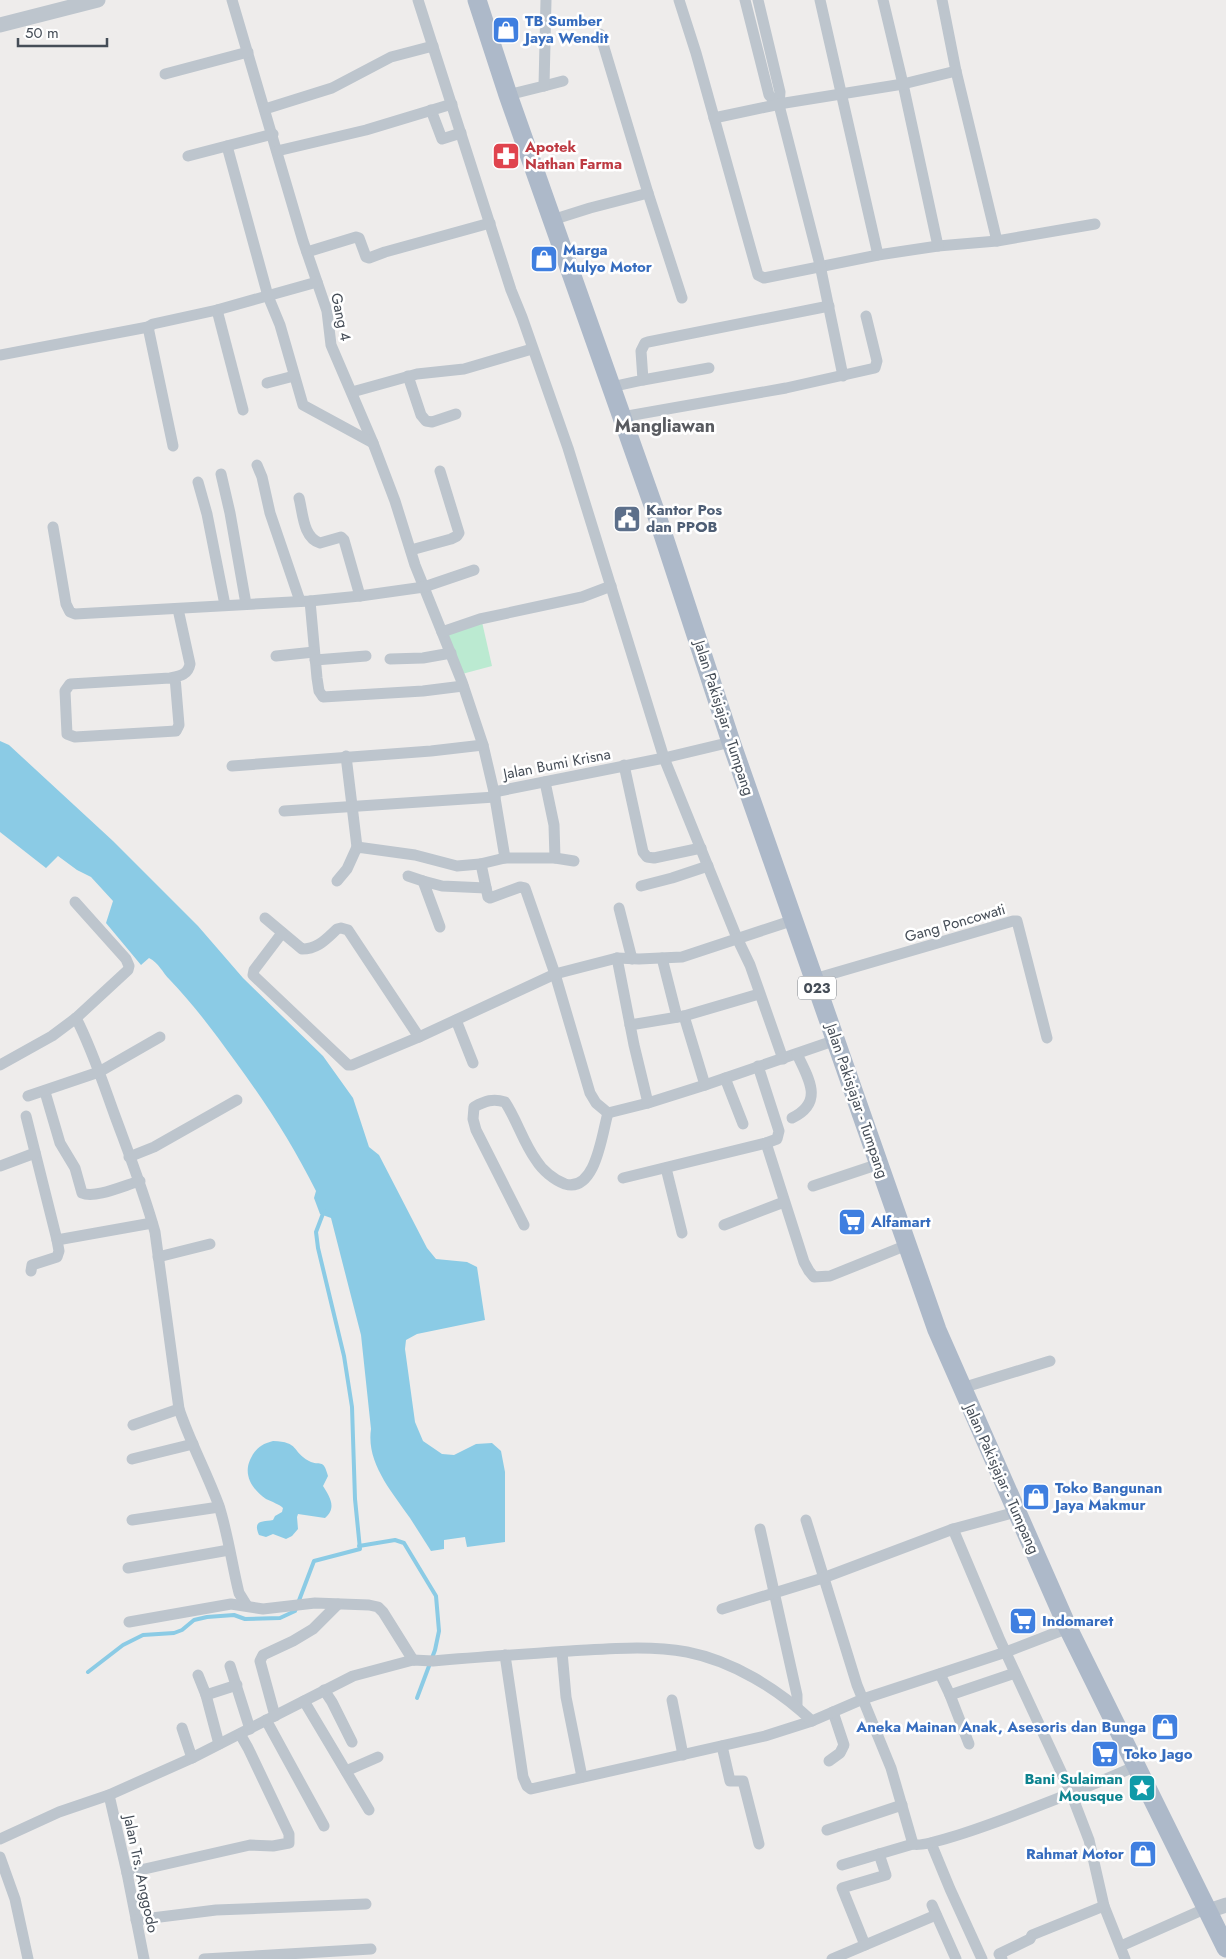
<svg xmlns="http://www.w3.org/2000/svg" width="1226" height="1959" font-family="Jost,sans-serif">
  <rect width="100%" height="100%" fill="#eeeceb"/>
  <!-- green -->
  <path fill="#bbead1" d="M 482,622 L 492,666 L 462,674 L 448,634 Z"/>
  <!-- water -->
  <g fill="#8bcbe5">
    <path d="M 0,741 L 9,745 L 113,841 L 198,926 L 243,978 L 323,1056 L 353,1098 L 369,1147 L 379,1155 L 427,1248 L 436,1259 L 467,1262 L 477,1267 L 485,1320 L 417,1334 L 406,1340 L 405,1349 L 415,1422 L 423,1441 L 442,1454 L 454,1455 L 476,1444 L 492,1443 L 501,1451 L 505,1472 L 505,1542 L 467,1547 L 465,1537 L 444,1540 L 444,1549 L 431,1551 C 424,1540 417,1529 410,1518 C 392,1492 366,1463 371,1429 L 361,1335 L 331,1218 L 320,1214 L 314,1198 L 316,1191 C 293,1145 266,1103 235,1061 C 214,1032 194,1005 170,980 C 162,972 159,963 149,958 L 141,965 L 106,923 L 113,901 L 91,877 L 77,870 L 58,856 L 46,868 L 0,832 Z"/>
    <path d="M 273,1441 C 300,1442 291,1451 309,1461 C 320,1467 323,1457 328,1476 L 323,1486 C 330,1497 337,1508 325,1518 L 298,1514 L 297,1517 L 298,1529 L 292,1536 L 286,1539 L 273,1534 L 266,1537 L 259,1535 C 252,1519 264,1522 273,1520 L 275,1516 L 282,1512 L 283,1508 C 279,1504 272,1502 266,1499 C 253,1490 243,1476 250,1460 C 255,1449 261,1444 273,1441 Z"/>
  </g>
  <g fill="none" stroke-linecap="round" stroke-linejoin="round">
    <!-- stream -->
    <g stroke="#8bcbe5" stroke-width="4">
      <path d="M 359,1546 L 395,1540 L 404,1543 L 436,1596 L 439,1631 L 435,1650 L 417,1698"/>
      <path d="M 88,1672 L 123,1645 L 143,1635 L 174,1633 L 182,1630 L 194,1620 L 207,1617 L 234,1615 L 245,1619 L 280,1618 L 295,1611 L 314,1561 L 360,1549 L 355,1499 L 352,1407 L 344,1356 L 318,1248 L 316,1232 L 324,1211"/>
    </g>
    <!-- minor -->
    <g stroke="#bdc5cd" stroke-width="11">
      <path d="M 232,0 L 303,241 L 327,311 L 331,345 L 373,443 L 395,501 L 415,565 L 462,682 L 483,745 L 494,792 L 664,758 L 731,742"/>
      <path d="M 418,0 L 511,290 L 522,317 L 568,448 L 664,758 L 737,938 L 750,965 L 783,1059"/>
      <path d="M 679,0 L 696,53 L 758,275 L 764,278 L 878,255 L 938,246 L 997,241 L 1095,224"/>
      <path d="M 745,0 L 769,95 L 779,105"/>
      <path d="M 758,0 L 780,92 L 779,105 L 820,265 L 843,376"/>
      <path d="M 820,0 L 878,255"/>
      <path d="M 883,0 L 903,84 L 938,246"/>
      <path d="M 942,0 L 956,71 L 997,241"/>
      <path d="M 600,34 L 648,193 L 682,298"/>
      <path d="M 165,74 L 248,52"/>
      <path d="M 544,86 L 563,81"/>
      <path d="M 508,95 L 544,86 L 546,0"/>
      <path d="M 265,109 L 332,88 L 391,57 L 433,46"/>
      <path d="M 431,110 L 442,139 L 461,133"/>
      <path d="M 714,118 L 785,103 L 903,84 L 956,71"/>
      <path d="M 227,146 L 268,296 L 280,325 L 303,405 L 373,443"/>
      <path d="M 277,151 L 366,130 L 452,104"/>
      <path d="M 188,156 L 273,134"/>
      <path d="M 552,220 L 590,208 L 648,193"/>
      <path d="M 307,252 L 356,237 L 359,238 L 366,257 L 369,258 L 385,252 L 490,223"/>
      <path d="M 217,310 L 243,410"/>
      <path d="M 148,327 L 173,446"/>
      <path d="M 0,355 L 148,327 L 153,324 L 217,310 L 317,282"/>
      <path d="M 408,376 L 421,415 L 426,421 L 432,422 L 456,414"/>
      <path d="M 643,380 L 709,368"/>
      <path d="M 267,383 L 294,376"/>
      <path d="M 611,387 L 643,380 L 641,351 L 645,343 L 648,342 L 829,306"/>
      <path d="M 352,392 L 417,374 L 464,369 L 532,349"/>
      <path d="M 622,417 L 786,388 L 875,368 L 877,361 L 866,316"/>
      <path d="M 257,465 L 262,477 L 270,513 L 300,601"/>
      <path d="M 221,474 L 230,513 L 246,604"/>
      <path d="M 198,482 L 207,514 L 225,605"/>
      <path d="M 299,498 C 303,513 303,538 320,543 L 341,537 L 344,540 L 360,596"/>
      <path d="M 53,527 L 66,604 L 70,612 L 75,614 L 310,601 L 360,596 L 424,587 L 474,570"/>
      <path d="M 411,550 L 451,539 L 457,536 L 459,533 L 440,471"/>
      <path d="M 310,601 L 317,678 L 319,691 L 323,697 L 423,691 L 463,686"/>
      <path d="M 442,632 L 480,619 L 582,597 L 611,586"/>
      <path d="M 276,656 L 314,652"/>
      <path d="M 390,659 L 423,658 L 451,653"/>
      <path d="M 315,660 L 366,656"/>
      <path d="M 175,677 L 179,725 L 176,731 L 75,737 L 67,734 L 65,691 L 70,684 L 170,678 C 180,676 188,675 190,664 L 178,609"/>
      <path d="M 346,756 L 357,847"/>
      <path d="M 624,765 L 643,852 L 647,857 L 654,858 L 701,848"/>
      <path d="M 232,766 L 431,751 L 483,745"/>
      <path d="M 545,782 L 554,825 L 555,858"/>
      <path d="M 284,811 L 495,797"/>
      <path d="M 505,858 L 555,858 L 574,861"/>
      <path d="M 481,864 L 488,897 L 490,898 L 520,887 L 525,888 L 555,974 L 590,1093 L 596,1103 L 608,1113 L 648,1103 L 705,1085 L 836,1040"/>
      <path d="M 408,876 L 423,881"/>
      <path d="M 337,881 L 347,869 L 357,847 L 415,855 L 457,866 L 480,864 L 505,858 L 494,792"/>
      <path d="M 641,886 L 672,878 L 708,866"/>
      <path d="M 619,908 L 632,959"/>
      <path d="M 265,918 L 302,949 C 318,949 326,939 337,929 L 341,928 L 348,930 L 419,1037"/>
      <path d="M 440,927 L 423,881 L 442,886 L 486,888"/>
      <path d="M 282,933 L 254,970 L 253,975 L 348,1065 L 352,1065 L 419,1037 L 555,974 L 617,958 L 639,959 L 682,957 L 794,920"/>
      <path d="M 617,958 L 634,1045 L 648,1103"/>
      <path d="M 662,958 L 677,1017"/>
      <path d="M 814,979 L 1013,921 L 1017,921 L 1047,1038"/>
      <path d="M 684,1016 L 705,1085"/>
      <path d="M 76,1018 C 92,1049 103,1083 115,1116 C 129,1154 144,1192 155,1232 L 179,1409 C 190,1442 207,1473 219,1506 C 228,1534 232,1565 239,1593 L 247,1606"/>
      <path d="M 456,1020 L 473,1063"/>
      <path d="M 630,1025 L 684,1016 L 759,994"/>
      <path d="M 0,1065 L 52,1036 L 76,1018 L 128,970 L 129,966 L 126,959 L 75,902"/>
      <path d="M 725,1078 L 743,1124"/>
      <path d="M 45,1092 L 60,1143 L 75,1168 L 82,1193 C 95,1199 125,1185 140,1181"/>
      <path d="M 28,1096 L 99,1072 L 160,1037"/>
      <path d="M 26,1116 L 57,1240 L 152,1223"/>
      <path d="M 792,1118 C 825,1102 808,1078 797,1054"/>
      <path d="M 766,1143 L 804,1262 L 809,1271 L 814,1277 L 830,1276 L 907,1245"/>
      <path d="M 129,1157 L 154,1147 L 237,1100"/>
      <path d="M 0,1166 L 35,1153"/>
      <path d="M 666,1168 L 682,1233"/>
      <path d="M 623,1178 L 766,1143 L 777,1139 L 779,1131 L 758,1066"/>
      <path d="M 813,1186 L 879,1164"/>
      <path d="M 524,1225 L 476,1130 L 473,1119 L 474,1107 C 485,1101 493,1098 505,1102 C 517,1120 523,1142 536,1160 C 542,1170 554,1180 565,1184 C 596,1193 602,1133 608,1113"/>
      <path d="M 724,1225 L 784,1202"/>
      <path d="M 158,1257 L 210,1244"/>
      <path d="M 31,1271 L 32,1265 L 57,1257 L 59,1251 L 57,1240"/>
      <path d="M 962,1388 L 1050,1361"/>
      <path d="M 133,1425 L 179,1409"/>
      <path d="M 132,1459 L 193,1444"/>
      <path d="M 132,1520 L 219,1507"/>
      <path d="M 806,1520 L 857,1685 L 891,1768 L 913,1844"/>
      <path d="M 760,1529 L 797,1695 L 797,1707"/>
      <path d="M 953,1529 L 999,1638 L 1071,1793 L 1089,1840 L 1104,1906 L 1125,1959"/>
      <path d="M 128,1568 L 229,1550"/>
      <path d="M 722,1609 L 823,1578 L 953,1529 L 1016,1512"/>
      <path d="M 129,1622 L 231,1604 L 263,1609 L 315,1603 L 369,1605 L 378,1607 L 383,1612 L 413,1660"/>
      <path d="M 562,1652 L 566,1697 L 582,1777"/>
      <path d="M 505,1655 L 523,1777 L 527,1786 L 531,1789 L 765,1736 L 812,1721"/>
      <path d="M 230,1666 L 250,1729"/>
      <path d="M 940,1674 L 950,1695 L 969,1744"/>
      <path d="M 198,1675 L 206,1695 L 219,1744"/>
      <path d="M 324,1690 L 332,1702 L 352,1742"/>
      <path d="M 206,1695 L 237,1685"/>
      <path d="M 950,1695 L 1015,1673"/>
      <path d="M 672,1700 L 683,1755"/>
      <path d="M 304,1701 L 369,1810"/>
      <path d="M 275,1716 L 260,1661 L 263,1655 L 293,1641 L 313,1629 L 338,1604"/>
      <path d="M 266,1720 L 324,1826"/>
      <path d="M 182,1728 L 192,1758"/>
      <path d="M 722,1746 L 730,1781 L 743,1781 L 759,1844"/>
      <path d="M 829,1761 L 840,1753 L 844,1745 L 833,1712"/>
      <path d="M 346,1771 L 378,1757"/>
      <path d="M 109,1795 L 127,1873 L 144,1959"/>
      <path d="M 827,1830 L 902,1805"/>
      <path d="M 0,1839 L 59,1812 L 109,1795 L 192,1758 L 353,1676 L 413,1660 L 433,1661 C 479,1657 524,1654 570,1651 C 608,1649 649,1645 687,1652 C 733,1661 778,1689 812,1721 L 863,1699 L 1006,1652 L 1068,1628"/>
      <path d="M 931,1843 L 950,1889 L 982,1959"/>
      <path d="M 0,1857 L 15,1899 L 28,1959"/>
      <path d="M 842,1865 L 913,1844 C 929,1853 1109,1778 1136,1766"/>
      <path d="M 127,1873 L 250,1845 L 273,1846 L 289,1843 L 289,1834 L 248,1748 L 240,1734"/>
      <path d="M 932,1905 L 956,1959"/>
      <path d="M 136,1920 L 216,1910 L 366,1904"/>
      <path d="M 865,1945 L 842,1888 L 886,1875 L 879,1854"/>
      <path d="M 1121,1946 L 1200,1911 L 1208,1911"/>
      <path d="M 204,1959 L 371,1949"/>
      <path d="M 832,1959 L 936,1915"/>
      <path d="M 1002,1959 L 999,1954 L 1030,1939 L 1032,1935 L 1104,1906"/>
    </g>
    <!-- tertiary -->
    <g stroke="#bdc5cd" stroke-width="15">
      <path d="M 0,25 L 98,0"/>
      <path d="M 1208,1911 L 1226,1905"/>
    </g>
    <!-- primary -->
    <path stroke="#adb9c9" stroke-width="19" d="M 477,0 L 508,95 L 658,519 L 731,742 L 937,1330 L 1068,1628 L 1226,1948"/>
  </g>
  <!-- icons -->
  <defs>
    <g id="shop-square" transform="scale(1.4375)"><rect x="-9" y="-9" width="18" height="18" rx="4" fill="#3f7fe0" stroke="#fff"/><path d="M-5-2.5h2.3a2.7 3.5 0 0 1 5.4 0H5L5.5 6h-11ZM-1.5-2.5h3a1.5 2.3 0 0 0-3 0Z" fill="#fff"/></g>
    <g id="pharmacy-square" transform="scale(1.4375)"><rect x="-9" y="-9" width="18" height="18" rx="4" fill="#e0444e" stroke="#fff"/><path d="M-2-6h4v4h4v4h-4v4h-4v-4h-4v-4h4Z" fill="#fff"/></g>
    <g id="civic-square" transform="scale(1.4375)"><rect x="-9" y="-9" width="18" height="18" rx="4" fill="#5c6f8a" stroke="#fff"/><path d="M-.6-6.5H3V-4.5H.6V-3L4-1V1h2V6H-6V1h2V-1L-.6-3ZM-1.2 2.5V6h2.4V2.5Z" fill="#fff"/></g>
    <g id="supermarket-square" transform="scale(1.4375)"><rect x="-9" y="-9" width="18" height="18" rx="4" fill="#3f7fe0" stroke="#fff"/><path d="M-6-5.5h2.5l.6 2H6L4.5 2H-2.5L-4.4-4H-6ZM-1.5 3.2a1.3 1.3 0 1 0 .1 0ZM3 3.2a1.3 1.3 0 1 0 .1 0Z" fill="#fff"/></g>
    <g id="sight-square" transform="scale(1.4375)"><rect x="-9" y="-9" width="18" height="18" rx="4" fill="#0f9aa8" stroke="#fff"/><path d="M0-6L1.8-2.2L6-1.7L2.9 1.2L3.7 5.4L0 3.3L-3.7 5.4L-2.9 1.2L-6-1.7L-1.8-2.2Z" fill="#fff"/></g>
  </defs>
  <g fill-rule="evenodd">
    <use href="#shop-square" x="506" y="30"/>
    <use href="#pharmacy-square" x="506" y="156"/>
    <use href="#shop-square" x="544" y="259"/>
    <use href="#civic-square" x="627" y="519"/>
    <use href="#supermarket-square" x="852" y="1222"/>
    <use href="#shop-square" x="1036" y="1497"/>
    <use href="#supermarket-square" x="1023" y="1621"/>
    <use href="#shop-square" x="1165" y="1727"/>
    <use href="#supermarket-square" x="1105" y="1754"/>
    <use href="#sight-square" x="1142" y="1788"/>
    <use href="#shop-square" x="1143" y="1854"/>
  </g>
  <g text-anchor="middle" stroke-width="5" stroke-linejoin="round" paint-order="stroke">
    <!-- shield labels -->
    <rect fill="#fff" stroke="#7d8289" stroke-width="1" x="798" y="976.5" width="38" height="23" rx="4"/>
    <g font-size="14" font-weight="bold" fill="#454d57">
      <text x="817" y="993">023</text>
    </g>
    <!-- shop labels -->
    <g font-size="15" font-weight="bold" fill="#366cbe" stroke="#fff" text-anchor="start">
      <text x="525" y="26">TB Sumber<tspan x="525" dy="17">Jaya Wendit</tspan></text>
      <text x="563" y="255">Marga<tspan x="563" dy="17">Mulyo Motor</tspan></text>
      <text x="871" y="1227">Alfamart</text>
      <text x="1055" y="1493">Toko Bangunan<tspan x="1055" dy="17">Jaya Makmur</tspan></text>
      <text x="1042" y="1626">Indomaret</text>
      <text x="1146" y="1732" text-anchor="end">Aneka Mainan Anak, Asesoris dan Bunga</text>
      <text x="1124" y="1759">Toko Jago</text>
      <text x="1124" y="1859" text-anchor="end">Rahmat Motor</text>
    </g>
    <!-- health labels -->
    <g font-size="15" font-weight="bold" fill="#be3a42" stroke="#fff" text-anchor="start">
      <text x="525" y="152">Apotek<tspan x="525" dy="17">Nathan Farma</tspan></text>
    </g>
    <!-- street labels -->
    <g font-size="15" fill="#454d57" stroke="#fff">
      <text transform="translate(341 317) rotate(78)" y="5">Gang 4</text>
      <text transform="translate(724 718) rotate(72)" y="5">Jalan Pakisjajar - Tumpang</text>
      <text transform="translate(557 764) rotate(-11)" y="5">Jalan Bumi Krisna</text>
      <text transform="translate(955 923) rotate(-16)" y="5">Gang Poncowati</text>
      <text transform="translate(857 1101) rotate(71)" y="5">Jalan Pakisjajar - Tumpang</text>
      <text transform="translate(1002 1479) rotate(66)" y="5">Jalan Pakisjajar - Tumpang</text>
      <text transform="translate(141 1874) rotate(78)" y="5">Jalan Trs. Anggodo</text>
    </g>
    <!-- service labels -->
    <g font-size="15" font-weight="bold" fill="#4e5e75" stroke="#fff" text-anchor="start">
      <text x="646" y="515">Kantor Pos<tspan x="646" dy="17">dan PPOB</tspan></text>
    </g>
    <!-- culture labels -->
    <g font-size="15" font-weight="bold" fill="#0d838f" stroke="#fff" text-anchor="end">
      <text x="1123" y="1784">Bani Sulaiman<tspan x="1123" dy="17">Mousque</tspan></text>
    </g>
    <!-- quarter labels -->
    <g font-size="18" font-weight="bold" fill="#595b60" stroke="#fff">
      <text x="665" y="432">Mangliawan</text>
    </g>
  </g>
  <!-- scale -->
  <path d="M18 38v8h89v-8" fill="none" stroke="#454d57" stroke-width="2.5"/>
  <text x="25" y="38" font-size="15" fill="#454d57" stroke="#ffffff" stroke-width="4" paint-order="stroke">50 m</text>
</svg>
